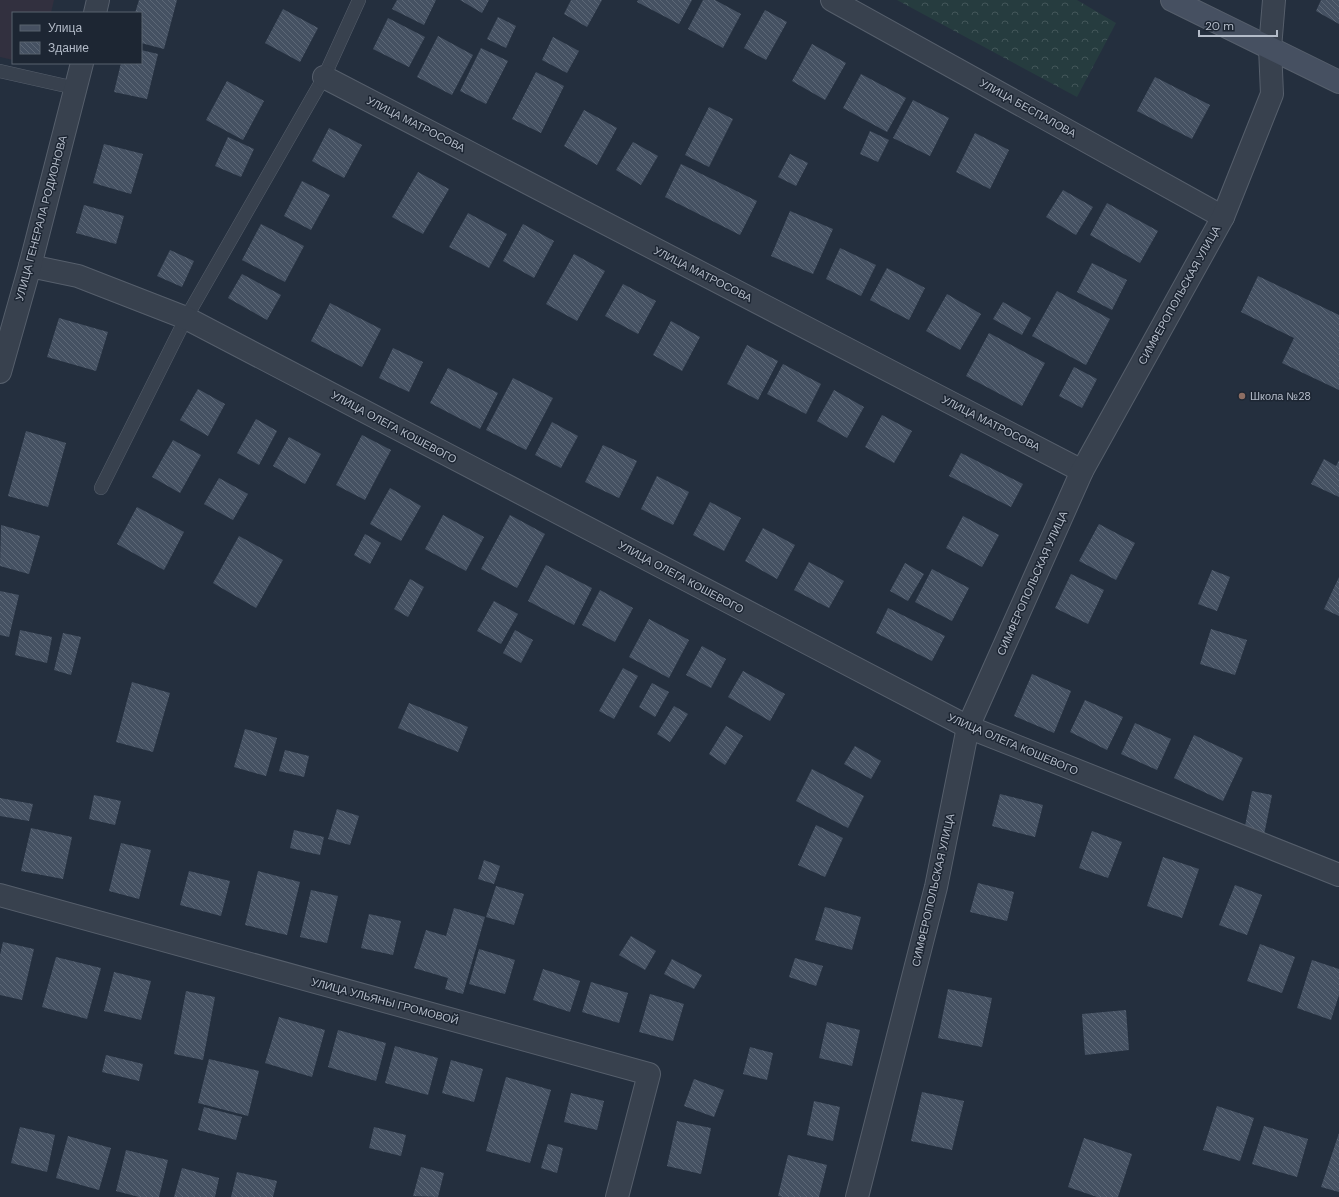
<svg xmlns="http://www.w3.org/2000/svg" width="1339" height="1197" font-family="'DM Sans',sans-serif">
  <defs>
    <pattern id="forest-crowns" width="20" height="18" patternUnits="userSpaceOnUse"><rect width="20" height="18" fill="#263c3f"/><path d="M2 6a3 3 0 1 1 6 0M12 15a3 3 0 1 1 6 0" fill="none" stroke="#435659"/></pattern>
    <pattern id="building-back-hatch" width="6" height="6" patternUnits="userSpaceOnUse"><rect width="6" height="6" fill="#455162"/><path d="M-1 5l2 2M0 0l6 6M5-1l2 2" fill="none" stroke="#5d6877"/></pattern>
  </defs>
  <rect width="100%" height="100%" fill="#242f3e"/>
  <!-- medical -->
  <path fill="#32303f" d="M 0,0 L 54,0 L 51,13 L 13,13 L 13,60 L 0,57 Z"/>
  <!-- forest -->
  <path fill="url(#forest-crowns)" d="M 897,0 L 1077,0 L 1116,23 L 1077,97 Z"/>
  <!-- building -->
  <g fill="url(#building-back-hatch)">
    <path d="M 139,0 L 177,0 L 164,49 L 141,43 L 141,13 L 135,13 Z"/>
    <path d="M 397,0 L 436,0 L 424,25 L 392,9 Z"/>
    <path d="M 460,0 L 489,0 L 482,13 Z"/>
    <path d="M 571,0 L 602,0 L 587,27 L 564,14 Z"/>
    <path d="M 638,0 L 692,0 L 679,24 L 637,2 Z"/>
    <path d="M 703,0 L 715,0 L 741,14 L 723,48 L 688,29 Z"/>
    <path d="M 1321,0 L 1339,0 L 1339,24 L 1316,11 Z"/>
    <path d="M 283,9 L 318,28 L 300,62 L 265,43 Z"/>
    <path d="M 765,10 L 787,22 L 766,60 L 744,48 Z"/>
    <path d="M 498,17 L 516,26 L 506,48 L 487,39 Z"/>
    <path d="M 388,18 L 425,37 L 409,67 L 373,49 Z"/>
    <path d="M 438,36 L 473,55 L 452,95 L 417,77 Z"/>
    <path d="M 553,37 L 579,51 L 567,73 L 542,60 Z"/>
    <path d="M 812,44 L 846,63 L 825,100 L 792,81 Z"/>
    <path d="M 481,48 L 508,61 L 486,104 L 460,91 Z"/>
    <path d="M 141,50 L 158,54 L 147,99 L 114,92 L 121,63 L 141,63 Z"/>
    <path d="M 536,72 L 564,86 L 541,133 L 512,119 Z"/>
    <path d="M 861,74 L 906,98 L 887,132 L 843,108 Z"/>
    <path d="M 1155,77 L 1210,105 L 1192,139 L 1137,111 Z"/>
    <path d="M 227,81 L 264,101 L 243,140 L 206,120 Z"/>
    <path d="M 913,100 L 949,118 L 930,156 L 893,138 Z"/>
    <path d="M 709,107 L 733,119 L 709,167 L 685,155 Z"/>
    <path d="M 584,110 L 617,128 L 597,165 L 564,146 Z"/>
    <path d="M 329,128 L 362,145 L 344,178 L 312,161 Z"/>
    <path d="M 870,131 L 889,140 L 878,162 L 860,154 Z"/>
    <path d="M 975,133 L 1009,150 L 990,189 L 956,172 Z"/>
    <path d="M 228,137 L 254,149 L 241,177 L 215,166 Z"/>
    <path d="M 633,142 L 658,156 L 641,185 L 616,170 Z"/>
    <path d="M 104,144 L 143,154 L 131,194 L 93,183 Z"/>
    <path d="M 790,154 L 808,163 L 796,186 L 778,177 Z"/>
    <path d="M 681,164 L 757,201 L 740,235 L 665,197 Z"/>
    <path d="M 418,172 L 449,189 L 423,234 L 392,217 Z"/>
    <path d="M 302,181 L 330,195 L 311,230 L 284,216 Z"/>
    <path d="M 1063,190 L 1093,207 L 1076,235 L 1046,217 Z"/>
    <path d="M 1107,203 L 1158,231 L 1140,263 L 1090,235 Z"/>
    <path d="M 84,205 L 124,216 L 116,244 L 76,233 Z"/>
    <path d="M 790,211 L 833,229 L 813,274 L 771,256 Z"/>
    <path d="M 468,213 L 507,234 L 489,268 L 449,247 Z"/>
    <path d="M 261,224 L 304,246 L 285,282 L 242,260 Z"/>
    <path d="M 523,224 L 554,241 L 534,278 L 503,261 Z"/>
    <path d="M 840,248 L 876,265 L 861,296 L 826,279 Z"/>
    <path d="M 170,250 L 194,261 L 182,287 L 157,276 Z"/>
    <path d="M 574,254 L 605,271 L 577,321 L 546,304 Z"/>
    <path d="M 1092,263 L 1127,280 L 1112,310 L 1077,292 Z"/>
    <path d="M 887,268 L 925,288 L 909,320 L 870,300 Z"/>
    <path d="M 242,274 L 281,295 L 267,320 L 228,298 Z"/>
    <path d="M 1258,276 L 1339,315 L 1339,390 L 1282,363 L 1294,338 L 1241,312 Z"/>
    <path d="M 623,284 L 656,301 L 638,334 L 605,316 Z"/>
    <path d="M 1057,291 L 1110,319 L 1086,365 L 1032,336 Z"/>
    <path d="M 947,294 L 981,314 L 960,350 L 926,331 Z"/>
    <path d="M 1003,302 L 1031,318 L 1022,335 L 993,319 Z"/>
    <path d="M 330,303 L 381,329 L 362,367 L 311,341 Z"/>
    <path d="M 59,318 L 108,332 L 96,371 L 47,357 Z"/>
    <path d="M 671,321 L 700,337 L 682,371 L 653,355 Z"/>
    <path d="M 989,333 L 1045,363 L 1022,406 L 966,376 Z"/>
    <path d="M 747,345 L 778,361 L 758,400 L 727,384 Z"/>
    <path d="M 393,348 L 423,362 L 409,392 L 379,378 Z"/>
    <path d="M 783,364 L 821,384 L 806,414 L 767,394 Z"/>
    <path d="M 1074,367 L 1097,379 L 1082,408 L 1059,396 Z"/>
    <path d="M 448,368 L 498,393 L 480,429 L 430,403 Z"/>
    <path d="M 513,378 L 553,398 L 526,450 L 486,430 Z"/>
    <path d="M 198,389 L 225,404 L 208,436 L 180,420 Z"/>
    <path d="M 834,390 L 864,407 L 847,438 L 817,421 Z"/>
    <path d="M 882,415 L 912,431 L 894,463 L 865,447 Z"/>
    <path d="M 256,419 L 277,431 L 259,465 L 237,453 Z"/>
    <path d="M 552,422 L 578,436 L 561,468 L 535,455 Z"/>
    <path d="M 26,431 L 66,443 L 48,507 L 8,496 Z"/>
    <path d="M 362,435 L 391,450 L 365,500 L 336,485 Z"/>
    <path d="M 289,437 L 321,454 L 305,484 L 273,466 Z"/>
    <path d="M 173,440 L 201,455 L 180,493 L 152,477 Z"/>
    <path d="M 603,445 L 637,461 L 619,498 L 585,482 Z"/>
    <path d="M 961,453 L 1023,484 L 1011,507 L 949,476 Z"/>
    <path d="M 1324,459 L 1336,466 L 1339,460 L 1339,497 L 1311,484 Z"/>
    <path d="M 657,476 L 689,492 L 673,525 L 641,509 Z"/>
    <path d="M 219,478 L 248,494 L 233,520 L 204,504 Z"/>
    <path d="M 390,488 L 421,506 L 401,541 L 370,524 Z"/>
    <path d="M 710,502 L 741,518 L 724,551 L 693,535 Z"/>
    <path d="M 137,507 L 184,532 L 164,570 L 117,544 Z"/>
    <path d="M 443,515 L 484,537 L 466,571 L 425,549 Z"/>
    <path d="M 510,515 L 545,534 L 517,588 L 481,569 Z"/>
    <path d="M 963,516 L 999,535 L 982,567 L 946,548 Z"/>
    <path d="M 1099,524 L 1135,543 L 1116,580 L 1079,561 Z"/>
    <path d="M 1,525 L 40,536 L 29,574 L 0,566 Z"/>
    <path d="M 763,528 L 795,545 L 777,579 L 745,561 Z"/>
    <path d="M 365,534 L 381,543 L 370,564 L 354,555 Z"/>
    <path d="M 239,536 L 283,560 L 256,608 L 213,583 Z"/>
    <path d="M 809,562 L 844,581 L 829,608 L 794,590 Z"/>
    <path d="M 905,563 L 924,574 L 908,601 L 890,591 Z"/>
    <path d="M 546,565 L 592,588 L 574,625 L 528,601 Z"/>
    <path d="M 932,569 L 969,588 L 952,621 L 915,602 Z"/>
    <path d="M 1212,570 L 1230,577 L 1217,611 L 1198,604 Z"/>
    <path d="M 1071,574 L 1104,590 L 1088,624 L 1055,608 Z"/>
    <path d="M 1339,577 L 1339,616 L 1324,609 Z"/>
    <path d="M 410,579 L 424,587 L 408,617 L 394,609 Z"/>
    <path d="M 600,590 L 633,608 L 615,642 L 582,625 Z"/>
    <path d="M 0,591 L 19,595 L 9,637 L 0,635 Z"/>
    <path d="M 494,601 L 518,614 L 501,644 L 477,631 Z"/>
    <path d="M 888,608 L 945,636 L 932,661 L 876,633 Z"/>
    <path d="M 649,619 L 689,640 L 669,678 L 629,657 Z"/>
    <path d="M 1211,629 L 1247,640 L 1235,675 L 1200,664 Z"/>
    <path d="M 20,630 L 52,637 L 47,663 L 15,655 Z"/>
    <path d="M 515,630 L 533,640 L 521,663 L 503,653 Z"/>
    <path d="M 63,633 L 81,637 L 71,675 L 54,670 Z"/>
    <path d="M 702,646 L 726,659 L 711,688 L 686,675 Z"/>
    <path d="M 623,668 L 638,676 L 614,719 L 599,711 Z"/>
    <path d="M 743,671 L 785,694 L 770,721 L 728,697 Z"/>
    <path d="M 1032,674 L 1071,691 L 1054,733 L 1014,716 Z"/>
    <path d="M 132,682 L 170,693 L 153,752 L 116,742 Z"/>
    <path d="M 652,683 L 669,692 L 655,717 L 639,707 Z"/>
    <path d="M 1085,700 L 1123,717 L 1107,750 L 1070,732 Z"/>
    <path d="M 409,703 L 468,727 L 458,752 L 398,728 Z"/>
    <path d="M 674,706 L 688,714 L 670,742 L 657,734 Z"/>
    <path d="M 1135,723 L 1171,739 L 1157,770 L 1121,754 Z"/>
    <path d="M 726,726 L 743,736 L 725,765 L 709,754 Z"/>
    <path d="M 245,729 L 277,738 L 266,776 L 234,767 Z"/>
    <path d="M 1194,735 L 1243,758 L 1223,801 L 1174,778 Z"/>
    <path d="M 855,746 L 881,761 L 871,779 L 844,764 Z"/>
    <path d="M 285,750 L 309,756 L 304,777 L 279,771 Z"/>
    <path d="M 812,769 L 864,796 L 848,828 L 796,801 Z"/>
    <path d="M 1252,791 L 1272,795 L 1264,835 L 1244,831 Z"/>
    <path d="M 1000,794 L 1043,805 L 1035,837 L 992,826 Z"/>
    <path d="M 94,795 L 121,801 L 115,825 L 89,819 Z"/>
    <path d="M 0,798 L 33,804 L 29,821 L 0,816 Z"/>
    <path d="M 337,809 L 359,816 L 350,845 L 328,839 Z"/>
    <path d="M 816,825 L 843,838 L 825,877 L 798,865 Z"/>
    <path d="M 31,828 L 72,837 L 63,879 L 21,871 Z"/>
    <path d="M 294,830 L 324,837 L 320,855 L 290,848 Z"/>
    <path d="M 1092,831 L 1122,842 L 1108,878 L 1079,868 Z"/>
    <path d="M 121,843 L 151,850 L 139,899 L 109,891 Z"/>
    <path d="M 1163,857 L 1199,869 L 1182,918 L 1147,906 Z"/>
    <path d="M 484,860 L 500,866 L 494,884 L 478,879 Z"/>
    <path d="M 189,871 L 230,881 L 221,916 L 180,905 Z"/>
    <path d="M 258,871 L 300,882 L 287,935 L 245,925 Z"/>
    <path d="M 978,883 L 1014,892 L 1007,921 L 970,912 Z"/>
    <path d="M 1235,885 L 1262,895 L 1247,935 L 1219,925 Z"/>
    <path d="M 496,886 L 524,894 L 514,925 L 486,917 Z"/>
    <path d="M 311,890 L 338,896 L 327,943 L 300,937 Z"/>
    <path d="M 825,907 L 861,917 L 852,950 L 815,940 Z"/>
    <path d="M 454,908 L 485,917 L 463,994 L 445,989 L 448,978 L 414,968 L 426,930 L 446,936 Z"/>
    <path d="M 369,914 L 401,921 L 393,955 L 361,948 Z"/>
    <path d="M 631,936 L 656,951 L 645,970 L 619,955 Z"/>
    <path d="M 3,942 L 34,949 L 22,1000 L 0,995 L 0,955 Z"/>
    <path d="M 1260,944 L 1295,957 L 1282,993 L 1247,981 Z"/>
    <path d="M 479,949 L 515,960 L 505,994 L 469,984 Z"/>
    <path d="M 56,957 L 101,968 L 87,1019 L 42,1007 Z"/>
    <path d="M 795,958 L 823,966 L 816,986 L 789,977 Z"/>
    <path d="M 672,959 L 702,975 L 694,989 L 664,974 Z"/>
    <path d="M 1312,960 L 1339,969 L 1339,995 L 1331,1020 L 1297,1008 Z"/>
    <path d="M 543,969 L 580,981 L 570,1012 L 533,1000 Z"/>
    <path d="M 114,972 L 151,981 L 141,1020 L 104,1011 Z"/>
    <path d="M 591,982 L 628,993 L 619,1023 L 582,1012 Z"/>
    <path d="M 948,989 L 992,998 L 982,1047 L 938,1038 Z"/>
    <path d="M 186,991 L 215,997 L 203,1060 L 174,1054 Z"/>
    <path d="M 650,994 L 684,1004 L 673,1041 L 639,1032 Z"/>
    <path d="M 1126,1010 L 1129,1050 L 1085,1055 L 1082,1014 Z"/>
    <path d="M 279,1017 L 325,1030 L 312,1077 L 265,1063 Z"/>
    <path d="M 827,1022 L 860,1030 L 852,1066 L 819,1058 Z"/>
    <path d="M 338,1030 L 386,1043 L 376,1081 L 328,1067 Z"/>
    <path d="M 395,1046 L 438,1058 L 428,1095 L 385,1083 Z"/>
    <path d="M 750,1047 L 773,1053 L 767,1080 L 743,1074 Z"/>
    <path d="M 106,1055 L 143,1064 L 139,1081 L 102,1072 Z"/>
    <path d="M 209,1059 L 259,1071 L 248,1116 L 198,1103 Z"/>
    <path d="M 451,1060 L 483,1069 L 474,1102 L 442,1093 Z"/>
    <path d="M 506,1077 L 551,1090 L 530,1163 L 486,1151 Z"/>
    <path d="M 694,1079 L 724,1090 L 714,1117 L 684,1106 Z"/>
    <path d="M 922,1092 L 964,1101 L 952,1150 L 911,1141 Z"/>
    <path d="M 571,1093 L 604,1101 L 597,1130 L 564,1122 Z"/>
    <path d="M 814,1101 L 840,1107 L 833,1141 L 807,1135 Z"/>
    <path d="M 1217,1106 L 1254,1118 L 1240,1161 L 1203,1150 Z"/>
    <path d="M 204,1107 L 242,1117 L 236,1140 L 198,1130 Z"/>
    <path d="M 677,1121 L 711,1128 L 701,1174 L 667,1166 Z"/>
    <path d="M 1264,1126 L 1308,1139 L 1297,1177 L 1252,1164 Z"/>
    <path d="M 20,1127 L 55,1135 L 47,1172 L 11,1163 Z"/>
    <path d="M 374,1127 L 406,1135 L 401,1156 L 369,1148 Z"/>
    <path d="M 1339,1133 L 1339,1192 L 1321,1187 Z"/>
    <path d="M 68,1136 L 111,1148 L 99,1190 L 56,1178 Z"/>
    <path d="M 1084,1138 L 1132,1154 L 1118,1197 L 1097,1197 L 1068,1187 Z"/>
    <path d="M 548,1144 L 563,1148 L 557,1173 L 541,1168 Z"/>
    <path d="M 126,1150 L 168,1160 L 159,1197 L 139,1197 L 116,1191 Z"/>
    <path d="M 788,1155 L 827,1165 L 819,1197 L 783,1197 L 778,1196 Z"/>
    <path d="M 421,1167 L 444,1173 L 438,1197 L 413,1196 Z"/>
    <path d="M 182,1168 L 219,1178 L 215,1197 L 174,1197 Z"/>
    <path d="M 237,1172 L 277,1181 L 273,1197 L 231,1197 Z"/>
  </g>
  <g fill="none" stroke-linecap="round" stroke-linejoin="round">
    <!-- service casing -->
    <g stroke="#565f6c" stroke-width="14">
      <g id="service">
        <path d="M 0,71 L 75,88"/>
        <path d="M 101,488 L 186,318 L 324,77 L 359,0"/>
      </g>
    </g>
    <!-- minor casing -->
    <g stroke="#565f6c" stroke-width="24">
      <g id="minor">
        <path d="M 832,0 L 1223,217"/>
        <path d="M 95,13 L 98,0"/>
        <path d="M 324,77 L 1082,471"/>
        <path d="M 30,266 L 78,276 L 186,318 L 968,727 L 1339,875"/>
        <path d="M 0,372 L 30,266 L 82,63"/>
        <path d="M 0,895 L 649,1074 L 617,1197"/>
        <path d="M 857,1197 L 936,887 L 968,727 L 1082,471 L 1223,217 L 1272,94 L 1270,48 L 1274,0"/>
      </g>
    </g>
    <!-- secondary casing -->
    <g stroke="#565f6c" stroke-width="24">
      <path id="secondary" d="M 1172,0 L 1339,82"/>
    </g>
    <!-- service -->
    <use href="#service" stroke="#38414e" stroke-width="13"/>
    <!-- minor -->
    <use href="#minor" stroke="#38414e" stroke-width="22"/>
    <!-- secondary -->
    <use href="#secondary" stroke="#465061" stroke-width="22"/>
  </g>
  <!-- markers -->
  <circle fill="#8d6e63" stroke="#1d2633" stroke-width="1.5" cx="1242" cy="396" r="4"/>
  <g text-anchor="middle" stroke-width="3" stroke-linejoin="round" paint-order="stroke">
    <!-- street labels -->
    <g font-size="11" fill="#b4bcc9" stroke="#1d2633">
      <text transform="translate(1028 108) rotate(29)" y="4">УЛИЦА БЕСПАЛОВА</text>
      <text transform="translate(416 124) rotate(27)" y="4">УЛИЦА МАТРОСОВА</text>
      <text transform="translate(41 218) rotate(-75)" y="4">УЛИЦА ГЕНЕРАЛА РОДИОНОВА</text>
      <text transform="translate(703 274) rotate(27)" y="4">УЛИЦА МАТРОСОВА</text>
      <text transform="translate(1179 295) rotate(-61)" y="4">СИМФЕРОПОЛЬСКАЯ УЛИЦА</text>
      <text transform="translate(991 423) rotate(27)" y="4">УЛИЦА МАТРОСОВА</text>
      <text transform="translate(394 427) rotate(28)" y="4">УЛИЦА ОЛЕГА КОШЕВОГО</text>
      <text transform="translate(681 577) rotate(28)" y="4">УЛИЦА ОЛЕГА КОШЕВОГО</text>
      <text transform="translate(1032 583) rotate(-66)" y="4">СИМФЕРОПОЛЬСКАЯ УЛИЦА</text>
      <text transform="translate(1013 744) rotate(23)" y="4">УЛИЦА ОЛЕГА КОШЕВОГО</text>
      <text transform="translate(933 890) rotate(-77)" y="4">СИМФЕРОПОЛЬСКАЯ УЛИЦА</text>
      <text transform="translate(385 1001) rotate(15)" y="4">УЛИЦА УЛЬЯНЫ ГРОМОВОЙ</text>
    </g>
    <!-- poi labels -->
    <g font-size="11" fill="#b4bcc9" stroke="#1d2633" text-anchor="start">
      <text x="1250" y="400">Школа №28</text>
    </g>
  </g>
  <!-- legend -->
  <rect x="12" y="12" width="130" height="52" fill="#1d2633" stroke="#59626f"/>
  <rect x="20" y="25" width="20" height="6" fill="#465061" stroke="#59626f"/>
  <text x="48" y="32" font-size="12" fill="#b4bcc9">Улица</text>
  <rect x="20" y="42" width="20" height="12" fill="url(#building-back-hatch)" stroke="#59626f"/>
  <text x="48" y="52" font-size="12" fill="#b4bcc9">Здание</text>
  <!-- scale -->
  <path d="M1199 30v6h78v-6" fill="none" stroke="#b4bcc9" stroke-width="2"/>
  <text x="1205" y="30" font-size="12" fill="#b4bcc9" stroke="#1d2633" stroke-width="3" paint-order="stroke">20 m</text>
</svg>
